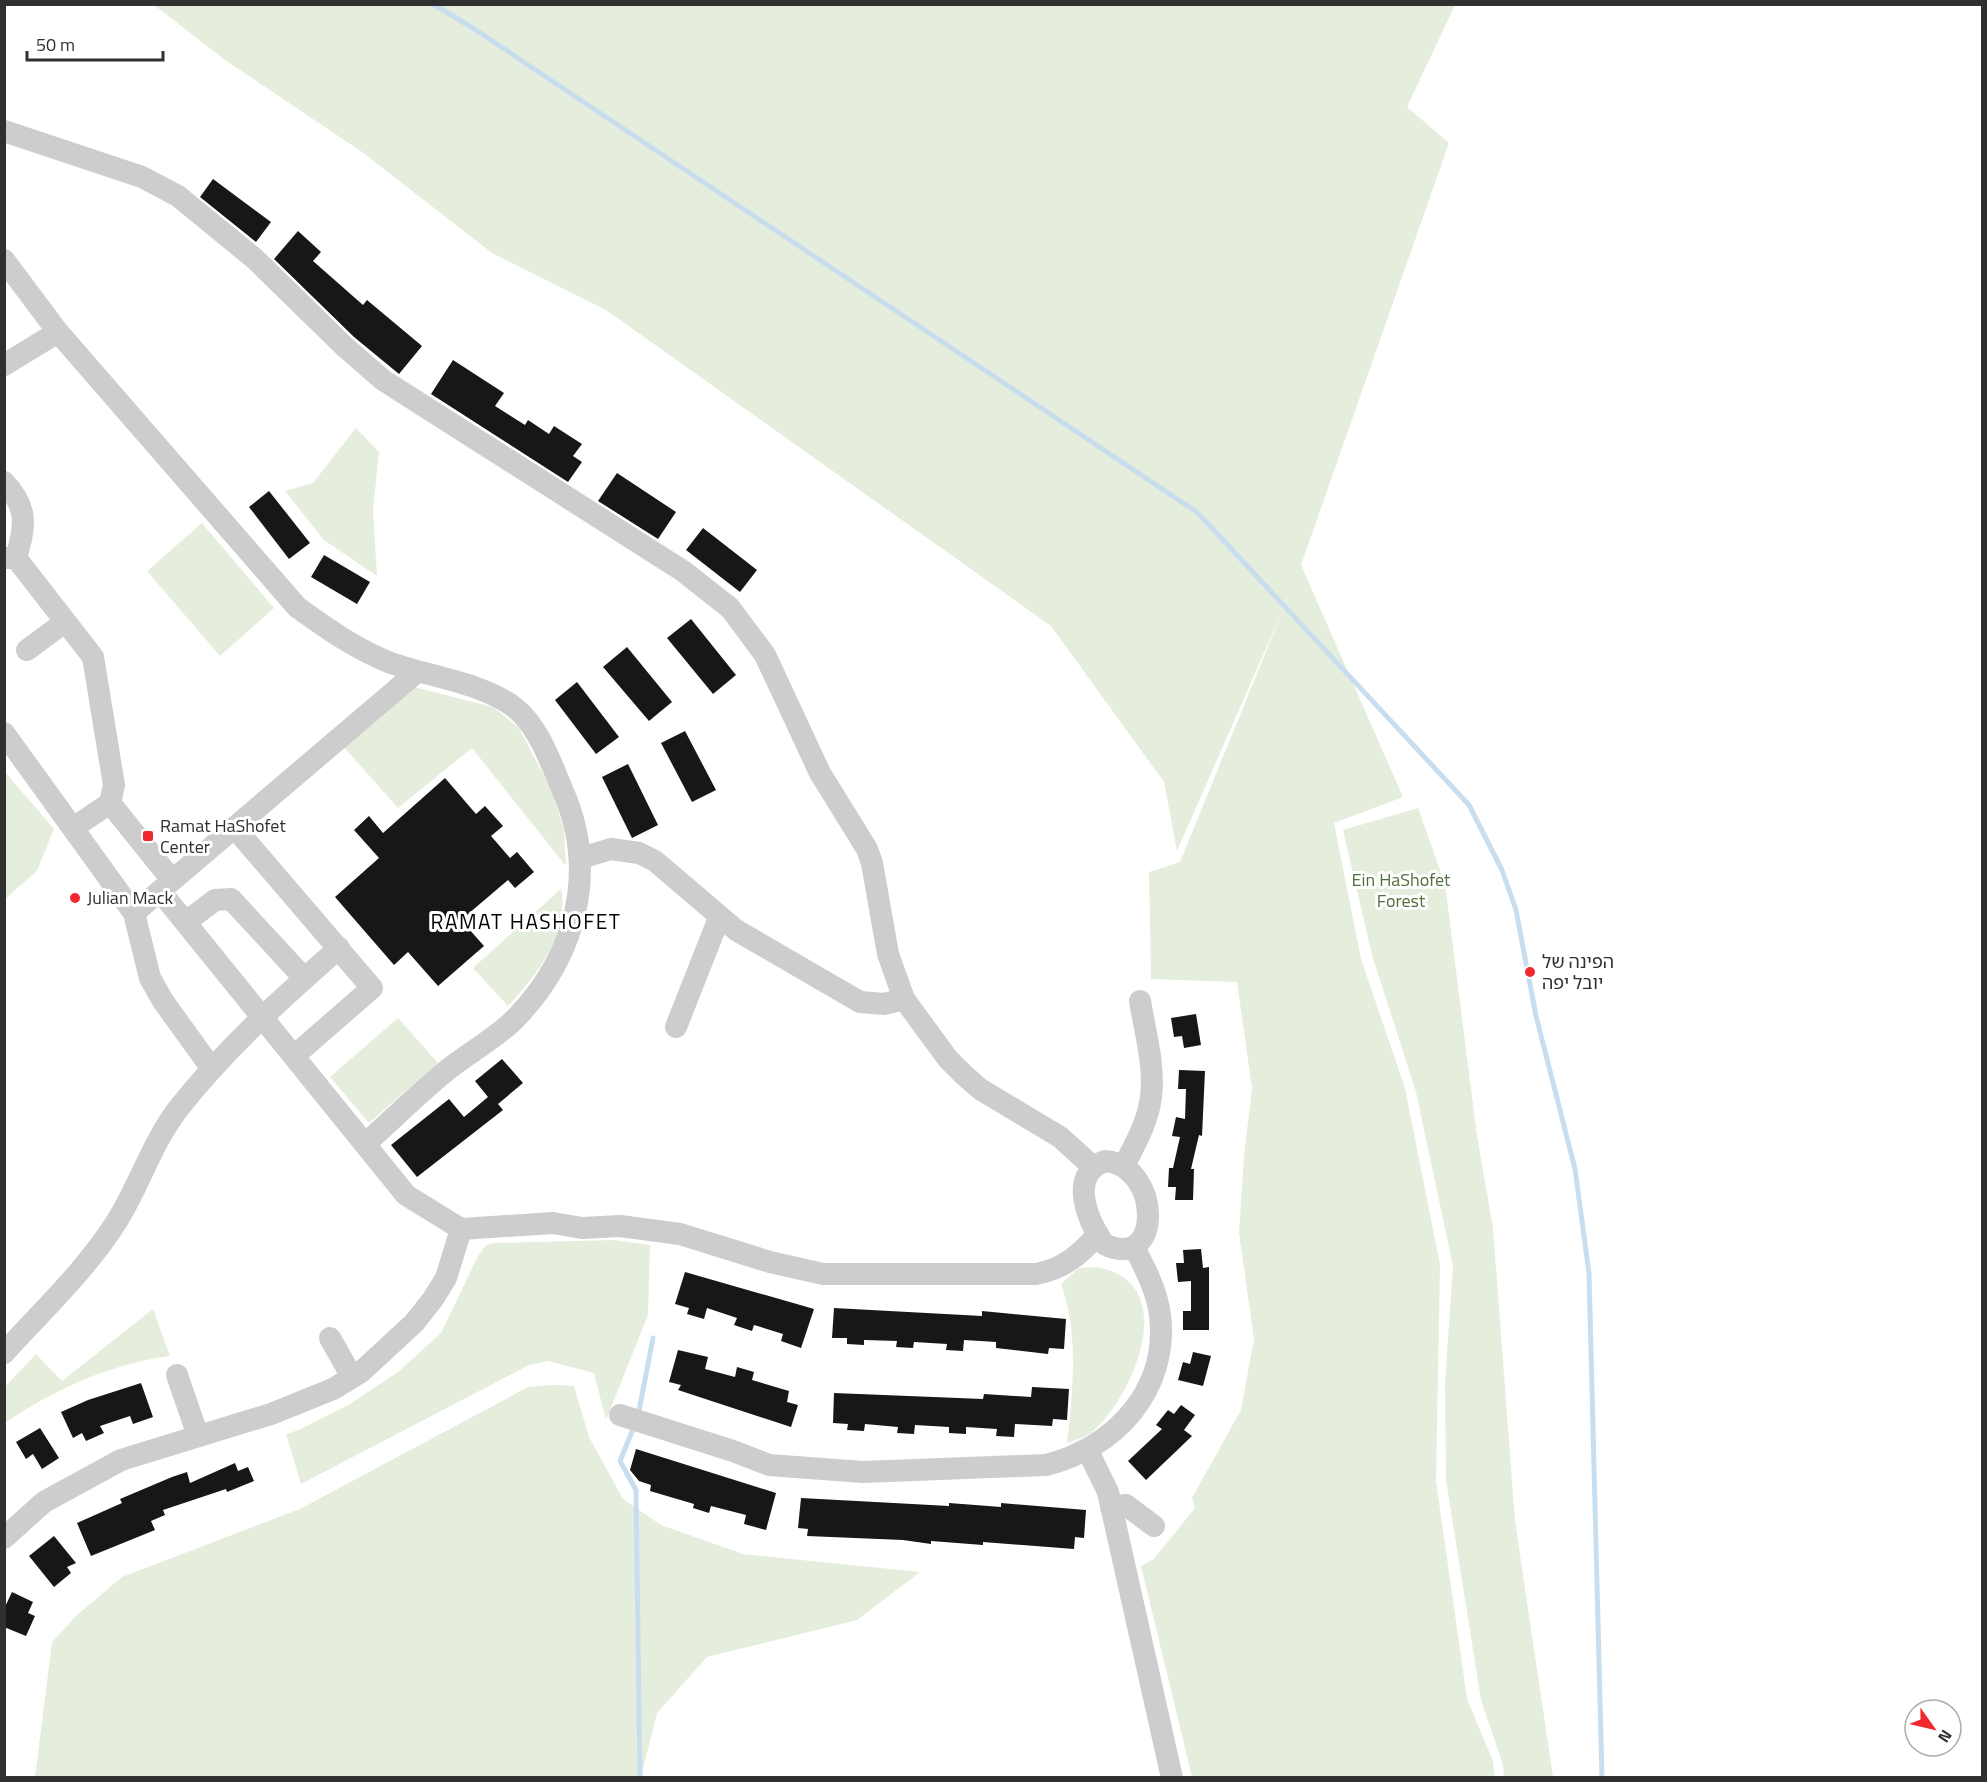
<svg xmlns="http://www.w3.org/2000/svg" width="1987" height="1782" font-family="'Titillium Web','Noto Sans Hebrew',sans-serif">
  <rect width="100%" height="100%" fill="#fff"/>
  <!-- green -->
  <g fill="#e5eedd">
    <path d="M 154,5 L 1455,5 L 1407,107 L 1449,143 L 1301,565 L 1403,797 L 1334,823 L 1361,959 L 1405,1088 L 1440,1265 L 1436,1481 L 1467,1699 L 1493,1761 L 1495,1777 L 1192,1777 L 1141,1566 L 1154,1559 L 1195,1508 L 1192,1498 L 1241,1410 L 1254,1339 L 1239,1233 L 1244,1156 L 1252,1088 L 1237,982 L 1151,979 L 1149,872 L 1180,862 L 1285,605 L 1177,851 L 1164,782 L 1051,626 L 606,310 L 492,253 L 362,152 L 225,60 Z"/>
    <path d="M 356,428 L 379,452 L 373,510 L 377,576 L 324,540 L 285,491 L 313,483 Z"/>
    <path d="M 202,523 L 274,608 L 220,656 L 147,571 Z"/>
    <path d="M 414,687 L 493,707 L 519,728 L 552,791 L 564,830 L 566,866 L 472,748 L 398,808 L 342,745 Z"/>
    <path d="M 4,771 L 54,829 L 37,871 L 5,899 Z"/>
    <path d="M 1418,808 L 1445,884 L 1477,1136 L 1493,1228 L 1515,1521 L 1553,1777 L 1504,1777 L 1503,1765 L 1481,1700 L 1446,1480 L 1445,1383 L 1453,1266 L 1416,1092 L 1372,955 L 1343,830 Z"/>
    <path d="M 561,889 C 570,933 536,976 508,1006 L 473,968 Z"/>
    <path d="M 398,1018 L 438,1063 L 369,1123 L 330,1077 Z"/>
    <path d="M 614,1240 L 650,1245 L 648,1315 L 606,1420 L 594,1373 L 548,1361 L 529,1365 L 301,1484 L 286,1434 L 299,1430 L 350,1404 L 398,1372 L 441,1333 L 478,1256 L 486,1245 L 495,1243 Z"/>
    <path d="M 1096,1267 C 1182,1281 1135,1395 1092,1432 C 1085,1438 1074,1440 1067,1443 C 1073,1392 1079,1332 1061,1284 L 1079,1268 Z"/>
    <path d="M 153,1309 L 170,1356 C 111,1364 54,1389 5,1423 L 5,1387 L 36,1354 L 62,1381 Z"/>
    <path d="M 554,1385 L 574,1386 L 589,1437 L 623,1499 L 661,1525 L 743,1554 L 920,1572 L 857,1620 L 707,1657 L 657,1713 L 641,1777 L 35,1777 L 52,1642 L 77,1615 L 122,1577 L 300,1509 L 528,1387 Z"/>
  </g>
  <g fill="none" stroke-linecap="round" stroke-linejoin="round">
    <!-- stream -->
    <g stroke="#c8deef" stroke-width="5">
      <path d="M 433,4 L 476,30 L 1198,513 L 1469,805 L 1502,870 L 1516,910 L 1536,1016 L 1575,1169 L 1589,1273 L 1602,1778"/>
      <path d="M 638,1416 L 653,1338"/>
      <path d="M 635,1424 L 620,1461 L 636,1490 L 640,1778"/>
    </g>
  </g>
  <!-- building -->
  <g fill="#171717">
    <path d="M 213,179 L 271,222 L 256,242 L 200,197 Z"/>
    <path d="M 298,231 L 321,252 L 313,261 L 363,305 L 367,300 L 422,346 L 399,374 L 354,337 L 274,259 Z"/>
    <path d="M 453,360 L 504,393 L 495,406 L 525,425 L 528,420 L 549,434 L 554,426 L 582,444 L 573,456 L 582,462 L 568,482 L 431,394 Z"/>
    <path d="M 617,473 L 676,512 L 658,539 L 598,501 Z"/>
    <path d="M 269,491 L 310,543 L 289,559 L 249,507 Z"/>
    <path d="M 703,528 L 757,570 L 740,592 L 686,550 Z"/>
    <path d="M 324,555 L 370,582 L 357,604 L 311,577 Z"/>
    <path d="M 691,619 L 736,675 L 713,694 L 667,638 Z"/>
    <path d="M 627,647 L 672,702 L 649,721 L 603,667 Z"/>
    <path d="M 577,682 L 619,737 L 596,754 L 555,700 Z"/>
    <path d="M 685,731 L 716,790 L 692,802 L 661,743 Z"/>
    <path d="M 628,764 L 658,825 L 632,838 L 602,777 Z"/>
    <path d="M 445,778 L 476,814 L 485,806 L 503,826 L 491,836 L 510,858 L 517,852 L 534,872 L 515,888 L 508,880 L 461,920 L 484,946 L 438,986 L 408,952 L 394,965 L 335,897 L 379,858 L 354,830 L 369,816 L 383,833 Z"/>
    <path d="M 1196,1014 L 1201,1045 L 1184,1048 L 1182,1036 L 1174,1037 L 1171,1018 Z"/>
    <path d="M 502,1059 L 523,1083 L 498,1104 L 503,1110 L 417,1177 L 391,1145 L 449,1099 L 464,1117 L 488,1097 L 475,1081 Z"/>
    <path d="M 1179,1070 L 1205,1071 L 1202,1136 L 1199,1135 L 1191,1169 L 1194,1169 L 1193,1200 L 1175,1200 L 1176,1187 L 1168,1187 L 1169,1168 L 1173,1168 L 1180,1137 L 1172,1136 L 1176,1117 L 1185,1119 L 1186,1089 L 1178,1089 Z"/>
    <path d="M 1201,1249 L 1203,1268 L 1209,1267 L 1209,1330 L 1183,1330 L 1183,1311 L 1191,1311 L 1191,1281 L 1178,1282 L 1176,1263 L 1184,1263 L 1183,1250 Z"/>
    <path d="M 685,1272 L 814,1309 L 801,1348 L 781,1341 L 783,1334 L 754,1325 L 752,1331 L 734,1325 L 737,1318 L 707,1308 L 704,1319 L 687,1314 L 689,1308 L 675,1304 Z"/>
    <path d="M 834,1308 L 982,1316 L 982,1311 L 1066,1319 L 1064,1349 L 1049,1348 L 1048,1354 L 996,1348 L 996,1342 L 964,1340 L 963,1351 L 946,1350 L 947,1344 L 914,1342 L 913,1348 L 896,1347 L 897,1341 L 864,1340 L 864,1345 L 847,1344 L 847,1338 L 832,1338 Z"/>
    <path d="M 678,1350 L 708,1357 L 705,1369 L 735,1377 L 737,1367 L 754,1372 L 752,1380 L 789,1391 L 787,1402 L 798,1405 L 791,1427 L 678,1390 L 681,1385 L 669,1382 Z"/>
    <path d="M 1193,1352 L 1211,1356 L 1203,1386 L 1178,1380 L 1183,1362 L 1190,1364 Z"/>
    <path d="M 141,1383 L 153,1417 L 133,1424 L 130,1416 L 100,1426 L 104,1433 L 86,1441 L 82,1433 L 73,1438 L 61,1412 L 88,1400 Z"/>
    <path d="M 1032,1387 L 1069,1389 L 1067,1420 L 1053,1419 L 1052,1426 L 1015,1424 L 1014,1437 L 996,1436 L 997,1429 L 966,1427 L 966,1434 L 949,1433 L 949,1427 L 915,1425 L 914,1434 L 897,1433 L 898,1427 L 865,1424 L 864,1431 L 847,1430 L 848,1424 L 833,1423 L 834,1393 L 983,1399 L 984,1394 L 1031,1397 Z"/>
    <path d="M 1181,1405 L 1195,1415 L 1184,1430 L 1192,1436 L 1146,1480 L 1128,1461 L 1162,1429 L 1156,1425 L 1168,1410 L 1174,1414 Z"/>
    <path d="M 40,1428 L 59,1458 L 42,1469 L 33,1454 L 26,1459 L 16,1442 Z"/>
    <path d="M 636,1449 L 776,1493 L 766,1530 L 744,1524 L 746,1515 L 711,1506 L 709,1513 L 693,1508 L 694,1504 L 650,1491 L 651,1485 L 639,1481 L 630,1470 Z"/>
    <path d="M 235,1463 L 238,1471 L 248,1467 L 254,1481 L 227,1492 L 226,1489 L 163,1510 L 165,1515 L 151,1521 L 155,1530 L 91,1556 L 77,1523 L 122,1503 L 120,1499 L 172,1477 L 187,1472 L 190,1483 Z"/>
    <path d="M 801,1498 L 949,1506 L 949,1503 L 1001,1507 L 1001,1503 L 1086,1510 L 1084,1538 L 1075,1537 L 1074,1549 L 983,1542 L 983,1545 L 931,1541 L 931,1544 L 903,1540 L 807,1536 L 808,1529 L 798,1528 Z"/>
    <path d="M 54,1536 L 76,1563 L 67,1567 L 71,1573 L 54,1587 L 29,1556 Z"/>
    <path d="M 12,1592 L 33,1602 L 28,1613 L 35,1616 L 26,1636 L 4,1627 L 4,1609 Z"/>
  </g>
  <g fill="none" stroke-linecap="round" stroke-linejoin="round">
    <!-- minor -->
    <g stroke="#cdcdcd" stroke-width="22">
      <path d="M 4,131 L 142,177 L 178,196 L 255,259 L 345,347 L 383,380 L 683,571 L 730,608 L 765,655 L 820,773 L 867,849 L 872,863 L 888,954 L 904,999 L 948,1059 L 964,1075 L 980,1089 L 1060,1137 L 1092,1166"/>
      <path d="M 4,260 L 58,332 L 297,607 C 326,628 357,650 391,663 C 430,677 480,682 514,707 C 538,725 551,763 562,789 C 599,871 576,956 515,1019 C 495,1039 468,1053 446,1071 C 418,1094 392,1120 365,1144"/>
      <path d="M 4,365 L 58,332"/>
      <path d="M 4,482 C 29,508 25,527 16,558"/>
      <path d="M 4,558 L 16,558 L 93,657 L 114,785 L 110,803 L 73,828"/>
      <path d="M 27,650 L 65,622"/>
      <path d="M 4,733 L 134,913 L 150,978 L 163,1001 L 212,1069"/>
      <path d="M 110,803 L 172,880"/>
      <path d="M 235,828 L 372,988 L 294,1056"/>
      <path d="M 581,858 L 611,849 L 639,853 L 655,861 L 736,930 L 860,1002 L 884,1004 L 904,999"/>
      <path d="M 160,891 L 406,1195 L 461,1229 L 553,1223 L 582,1228 L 620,1226 L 680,1234 L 770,1262 L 823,1274 L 1036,1274 C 1063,1269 1080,1255 1098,1234"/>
      <path d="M 134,913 L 417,672"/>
      <path d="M 186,922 L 215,900 L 231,899 L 304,978"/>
      <path d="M 676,1027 L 719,918"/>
      <path d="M 1105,1161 C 1161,1165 1164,1273 1104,1244 C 1087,1220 1068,1174 1105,1161 Z"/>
      <path d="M 1124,1166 C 1135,1144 1148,1122 1151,1097 C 1155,1066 1145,1032 1140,1001"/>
      <path d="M 330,1338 L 352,1377"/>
      <path d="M 4,1353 C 42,1311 86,1270 117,1221 C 139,1186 152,1143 178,1109 C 225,1049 281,999 339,948"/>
      <path d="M 177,1375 L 198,1436"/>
      <path d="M 620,1415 L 733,1451 L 769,1465 L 863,1472 L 1046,1465 C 1115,1448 1169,1390 1160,1315 C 1157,1291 1145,1268 1134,1247"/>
      <path d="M 1088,1451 L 1108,1492 L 1172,1778"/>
      <path d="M 1111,1507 L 1126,1505 L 1154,1526"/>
      <path d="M 4,1538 L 44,1502 L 121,1460 L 271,1414 L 333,1389 L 361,1372 L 414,1323 L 433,1299 L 446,1278 L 461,1229"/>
    </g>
  </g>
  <!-- markers -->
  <g fill="#f12830" stroke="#fff" stroke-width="2">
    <rect x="142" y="830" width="12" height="12" rx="3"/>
    <circle cx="75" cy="898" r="6"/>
    <circle cx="1530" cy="972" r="6"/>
  </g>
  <g text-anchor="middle" stroke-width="6" stroke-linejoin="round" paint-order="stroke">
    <!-- poi labels -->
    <g font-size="18" fill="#303030" stroke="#fff" text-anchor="start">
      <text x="160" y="832">Ramat HaShofet<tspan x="160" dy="21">Center</tspan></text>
      <text x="87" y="904">Julian Mack</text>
      <text x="1542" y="968">הפינה של<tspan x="1542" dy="21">יובל יפה</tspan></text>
    </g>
    <!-- park labels -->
    <g font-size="18" fill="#516f3a" stroke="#fff">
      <text x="1401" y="886">Ein HaShofet<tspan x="1401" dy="21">Forest</tspan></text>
    </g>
    <!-- quarter labels -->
    <g font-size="21" letter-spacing="1.5" fill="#000" stroke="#fff">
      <text x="526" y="929">RAMAT HASHOFET</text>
    </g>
  </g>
  <!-- border -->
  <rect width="1987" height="1782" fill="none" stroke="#303030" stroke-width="12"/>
  <!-- north arrow -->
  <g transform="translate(1933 1728) rotate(124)"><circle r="28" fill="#ffffff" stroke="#acacac" stroke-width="1.5"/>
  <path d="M0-4.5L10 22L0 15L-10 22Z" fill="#f12830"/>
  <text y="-9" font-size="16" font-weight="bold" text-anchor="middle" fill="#303030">N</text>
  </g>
  <!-- scale -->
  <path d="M27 51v9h136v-9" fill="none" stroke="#303030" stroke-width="3"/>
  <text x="36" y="51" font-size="18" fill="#303030" stroke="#ffffff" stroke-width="4.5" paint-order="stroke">50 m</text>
</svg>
